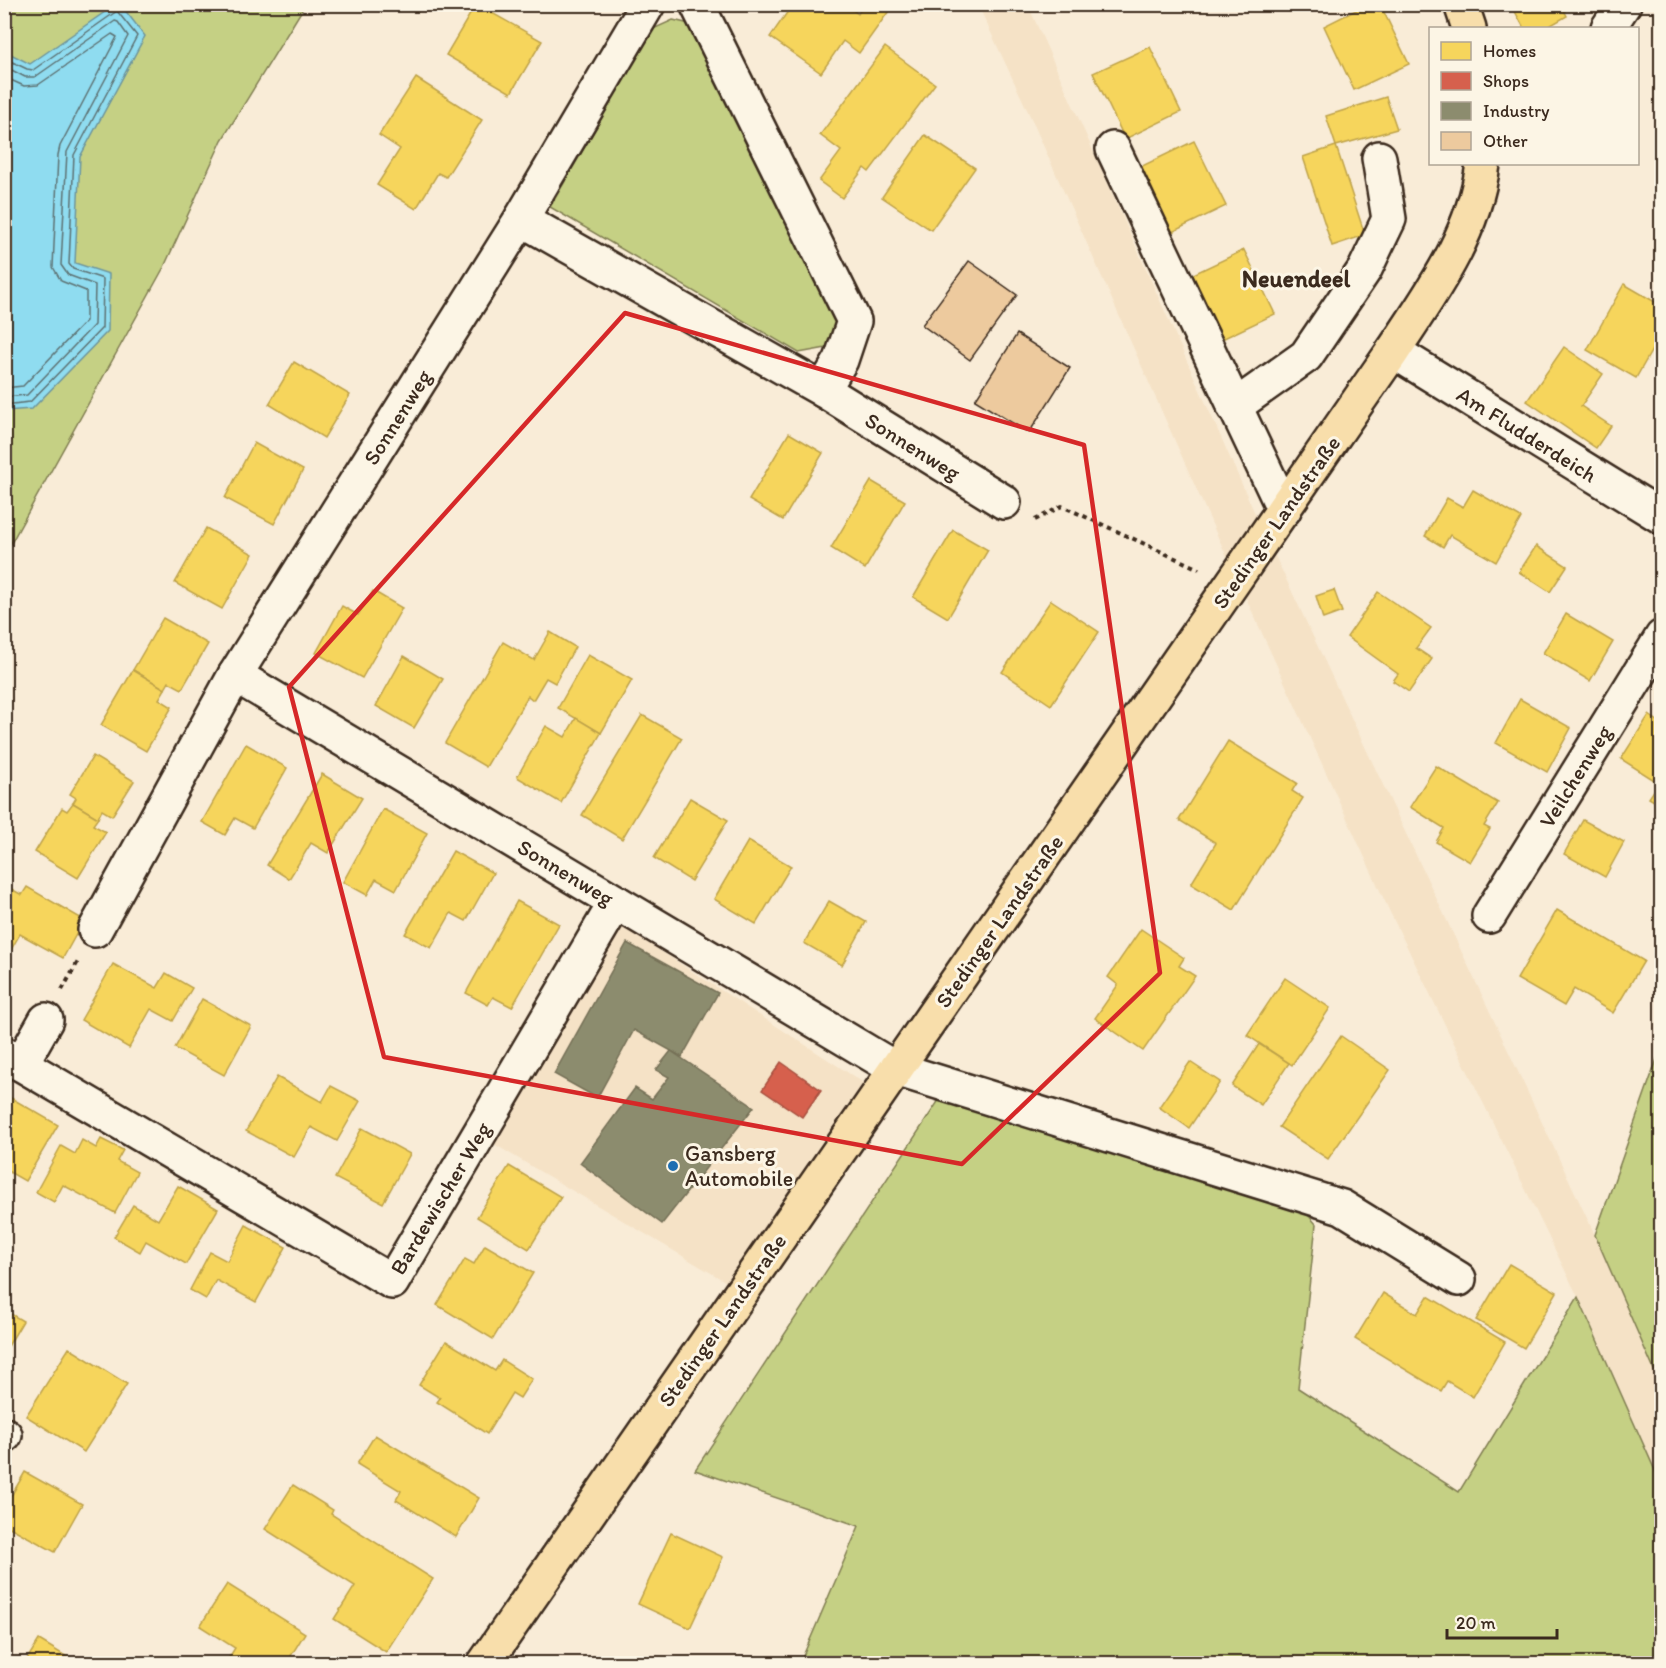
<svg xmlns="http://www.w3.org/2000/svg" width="1666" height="1668" font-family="Itim,sans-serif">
  <rect width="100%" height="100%" fill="#f9ecd7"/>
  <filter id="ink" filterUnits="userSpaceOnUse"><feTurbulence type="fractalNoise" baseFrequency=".0167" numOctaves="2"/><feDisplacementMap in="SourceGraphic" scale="12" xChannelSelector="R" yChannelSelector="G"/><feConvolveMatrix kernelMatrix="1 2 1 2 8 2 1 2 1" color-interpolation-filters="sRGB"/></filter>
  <g filter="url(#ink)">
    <!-- built -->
    <g fill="#f5e2c6">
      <path d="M 978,5 L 1028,5 L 1253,509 L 1595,1235 L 1661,1383 L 1661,1484 L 1578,1297 L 1388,908 L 1212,524 L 1031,118 Z"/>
      <path d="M 619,924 L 864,1083 L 733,1286 L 494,1144 Z"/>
    </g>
    <!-- green -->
    <g fill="#c5d084" stroke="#807d51" stroke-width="1.5">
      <path d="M 5,5 L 305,5 L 222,140 L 164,267 L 5,554 Z"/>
      <path d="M 673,20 L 694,25 L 837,322 L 826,348 L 799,353 L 550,207 L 653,29 Z"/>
      <path d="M 1661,1048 L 1661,1386 L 1595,1235 Z"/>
      <path d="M 939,1100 L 1294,1199 L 1316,1224 L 1298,1388 L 1459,1492 L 1578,1297 L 1661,1484 L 1661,1663 L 800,1663 L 859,1526 L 695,1470 Z"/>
    </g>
    <!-- water -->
    <path fill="#8fdcf0" stroke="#6d959c" stroke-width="1.5" d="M 115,5 L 121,5 L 145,36 L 80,157 L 75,263 L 109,274 L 108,331 L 32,409 L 5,411 L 5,51 L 30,64 Z"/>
    <!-- homes -->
    <g fill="#f6d55c" stroke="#bea249" stroke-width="1.5">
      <path d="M 476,4 L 542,41 L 511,93 L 446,55 Z"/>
      <path d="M 793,4 L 845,4 L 858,14 L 864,4 L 887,4 L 891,8 L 859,53 L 843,41 L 821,73 L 770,37 Z"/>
      <path d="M 1368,4 L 1380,4 L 1409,64 L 1354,90 L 1324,26 Z"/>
      <path d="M 1511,4 L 1561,4 L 1567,16 L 1546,28 L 1524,28 Z"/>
      <path d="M 885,47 L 935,84 L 869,172 L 864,168 L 842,198 L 819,181 L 841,151 L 820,135 Z"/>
      <path d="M 1150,47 L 1181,112 L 1125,139 L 1093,73 Z"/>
      <path d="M 416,78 L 482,120 L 446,177 L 438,173 L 416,209 L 377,185 L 400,149 L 379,135 Z"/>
      <path d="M 1386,97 L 1397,129 L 1336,146 L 1326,116 Z"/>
      <path d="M 925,135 L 975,168 L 931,230 L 882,197 Z"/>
      <path d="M 1194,141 L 1226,206 L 1170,233 L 1138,168 Z"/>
      <path d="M 1336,146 L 1365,235 L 1332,246 L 1303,157 Z"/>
      <path d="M 1244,250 L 1275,314 L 1220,340 L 1189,276 Z"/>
      <path d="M 1624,284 L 1662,306 L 1662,346 L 1656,343 L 1636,378 L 1587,350 Z"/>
      <path d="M 1564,347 L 1603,374 L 1581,406 L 1611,426 L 1596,448 L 1527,401 Z"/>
      <path d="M 294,362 L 350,395 L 324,438 L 269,404 Z"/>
      <path d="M 789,433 L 823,453 L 783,520 L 749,500 Z"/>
      <path d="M 254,443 L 303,470 L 274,524 L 225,498 Z"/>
      <path d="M 871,481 L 905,501 L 865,569 L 831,548 Z"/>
      <path d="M 1473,490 L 1521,518 L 1496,562 L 1450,535 L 1443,547 L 1425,536 L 1447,498 L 1463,507 Z"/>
      <path d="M 206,528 L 253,554 L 222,609 L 175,583 Z"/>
      <path d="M 953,530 L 988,550 L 948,618 L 913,597 Z"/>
      <path d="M 1536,546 L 1567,566 L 1550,592 L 1519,572 Z"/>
      <path d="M 1334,590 L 1342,612 L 1323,619 L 1316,596 Z"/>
      <path d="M 373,591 L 402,608 L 362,678 L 316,653 L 342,606 L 358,615 Z"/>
      <path d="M 1378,592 L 1431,628 L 1416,648 L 1432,659 L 1409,692 L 1393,681 L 1398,674 L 1347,637 Z"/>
      <path d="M 1051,600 L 1099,632 L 1051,705 L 1002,672 Z"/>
      <path d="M 1566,614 L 1613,642 L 1590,681 L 1543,653 Z"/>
      <path d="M 163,618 L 208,644 L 182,689 L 169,682 L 165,689 L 133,670 Z"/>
      <path d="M 550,632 L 575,647 L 555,683 L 546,678 L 533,700 L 528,696 L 486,767 L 445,743 L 503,642 L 534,660 Z"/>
      <path d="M 588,655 L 632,680 L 601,733 L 558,708 Z"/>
      <path d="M 404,656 L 443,679 L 414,728 L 376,706 Z"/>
      <path d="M 133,670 L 165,689 L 159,699 L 172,707 L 146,751 L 101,725 Z"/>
      <path d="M 1520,699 L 1571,728 L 1547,772 L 1496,743 Z"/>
      <path d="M 642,715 L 682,738 L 622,839 L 582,815 Z"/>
      <path d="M 1649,715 L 1662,724 L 1662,806 L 1649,798 L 1659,783 L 1621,759 Z"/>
      <path d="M 576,718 L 601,733 L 561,803 L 517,777 L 546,726 L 565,737 Z"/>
      <path d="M 1228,741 L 1297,783 L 1292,791 L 1303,798 L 1234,910 L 1191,884 L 1216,843 L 1179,820 Z"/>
      <path d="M 246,744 L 287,768 L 253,828 L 235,818 L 225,835 L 202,822 Z"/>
      <path d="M 93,756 L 134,781 L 112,816 L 102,810 L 98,818 L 73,803 L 76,798 L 70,794 Z"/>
      <path d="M 1436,766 L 1498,803 L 1484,826 L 1490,829 L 1470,862 L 1436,842 L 1444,828 L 1410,807 Z"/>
      <path d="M 322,774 L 362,798 L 328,853 L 311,843 L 289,879 L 267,865 Z"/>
      <path d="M 690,798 L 728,820 L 691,881 L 654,858 Z"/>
      <path d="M 73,803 L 98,818 L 93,825 L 106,832 L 78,878 L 35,852 L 62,808 L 67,811 Z"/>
      <path d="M 383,809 L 427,833 L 396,890 L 376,879 L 367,895 L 343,882 Z"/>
      <path d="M 1583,820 L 1624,842 L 1605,877 L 1564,854 Z"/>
      <path d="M 748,841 L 791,866 L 756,924 L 714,899 Z"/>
      <path d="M 453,851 L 493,873 L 466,921 L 451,913 L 431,948 L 405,934 Z"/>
      <path d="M 4,885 L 22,895 L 27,887 L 84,920 L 63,958 L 20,934 L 4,962 Z"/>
      <path d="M 517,901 L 559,924 L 512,1007 L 493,997 L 488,1005 L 466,993 Z"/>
      <path d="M 829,901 L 866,922 L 842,965 L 804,943 Z"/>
      <path d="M 1557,910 L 1644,961 L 1613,1013 L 1574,989 L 1564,1006 L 1517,979 Z"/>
      <path d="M 1141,929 L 1184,958 L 1179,966 L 1195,976 L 1143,1051 L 1095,1018 L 1118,985 L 1108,977 Z"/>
      <path d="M 113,964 L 157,988 L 166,973 L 192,988 L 173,1021 L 151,1009 L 129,1048 L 81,1020 Z"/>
      <path d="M 1285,978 L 1330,1008 L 1292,1065 L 1247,1035 Z"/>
      <path d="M 202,999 L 251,1026 L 224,1075 L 175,1048 Z"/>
      <path d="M 1341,1036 L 1390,1070 L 1328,1159 L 1279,1127 Z"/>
      <path d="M 1259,1044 L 1289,1063 L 1261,1105 L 1232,1086 Z"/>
      <path d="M 1190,1062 L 1220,1082 L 1189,1128 L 1159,1107 Z"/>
      <path d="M 277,1077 L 322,1102 L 331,1086 L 360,1101 L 337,1141 L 311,1127 L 294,1157 L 246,1131 Z"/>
      <path d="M 4,1094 L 58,1125 L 25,1181 L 4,1169 Z"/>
      <path d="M 362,1128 L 410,1154 L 383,1203 L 335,1178 Z"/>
      <path d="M 101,1139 L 123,1150 L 117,1161 L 137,1172 L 115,1213 L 63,1185 L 54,1202 L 36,1192 L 61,1146 L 75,1154 L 82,1140 L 96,1148 Z"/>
      <path d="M 509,1166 L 561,1197 L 529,1249 L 477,1217 Z"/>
      <path d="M 178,1186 L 218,1209 L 186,1264 L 146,1241 L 140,1252 L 114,1237 L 133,1205 L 158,1220 Z"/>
      <path d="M 246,1225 L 286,1247 L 256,1302 L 216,1280 L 206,1299 L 190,1290 L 210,1252 L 227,1261 Z"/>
      <path d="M 485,1245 L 533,1273 L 493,1339 L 437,1305 L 465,1259 L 474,1264 Z"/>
      <path d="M 1509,1264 L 1557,1292 L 1524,1348 L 1476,1320 Z"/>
      <path d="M 1383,1293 L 1417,1314 L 1428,1296 L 1505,1342 L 1473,1397 L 1447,1381 L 1441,1391 L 1355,1339 Z"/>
      <path d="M 4,1310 L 23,1321 L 4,1353 Z"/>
      <path d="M 446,1341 L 495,1371 L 502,1360 L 532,1379 L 520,1398 L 512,1393 L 487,1434 L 437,1402 L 440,1398 L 419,1385 Z"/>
      <path d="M 69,1348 L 127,1384 L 84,1452 L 26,1416 Z"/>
      <path d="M 375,1435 L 479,1498 L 456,1537 L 396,1500 L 401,1491 L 357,1464 Z"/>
      <path d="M 25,1472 L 82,1504 L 55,1552 L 4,1524 L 4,1508 Z"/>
      <path d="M 293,1485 L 333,1510 L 331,1514 L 433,1579 L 386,1652 L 334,1619 L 355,1586 L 265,1529 Z"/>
      <path d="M 671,1533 L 723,1557 L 690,1628 L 638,1604 Z"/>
      <path d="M 227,1584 L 305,1633 L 286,1664 L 225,1664 L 235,1648 L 200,1626 Z"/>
      <path d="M 39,1640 L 77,1663 L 24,1664 Z"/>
    </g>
    <!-- shops -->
    <path fill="#d6604d" stroke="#a8503f" stroke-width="1.5" d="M 781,1062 L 821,1090 L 802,1117 L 762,1090 Z"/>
    <!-- industry -->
    <g fill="#8c8c6e" stroke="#746f56" stroke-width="1.5">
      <path d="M 627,943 L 718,993 L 682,1057 L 634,1030 L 597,1098 L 554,1074 Z"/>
      <path d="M 671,1051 L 754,1107 L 662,1224 L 580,1163 L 635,1088 L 652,1099 L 669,1077 L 656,1070 Z"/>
    </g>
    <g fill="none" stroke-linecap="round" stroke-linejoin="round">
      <!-- shore -->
      <g stroke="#5d7172" stroke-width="1.5">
        <path d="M 4,58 L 27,69 L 33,70 L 117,11 L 137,36 L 74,155 L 69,264 L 73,269 L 103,279 L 102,328 L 30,402 L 4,405"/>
        <path d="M 4,66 L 25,77 L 35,77 L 115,21 L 118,22 L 128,36 L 67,152 L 61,265 L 68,275 L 95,285 L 94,325 L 27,395 L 4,397"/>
        <path d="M 4,77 L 24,86 L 38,85 L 112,34 L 117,37 L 60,146 L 58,155 L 53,267 L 61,281 L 86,291 L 86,321 L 23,386 L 4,388"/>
      </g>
    </g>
    <!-- building -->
    <g fill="#edca9e" stroke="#3b2a1e" stroke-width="1.5">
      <path d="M 969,261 L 1017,295 L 970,360 L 922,325 Z"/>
      <path d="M 1017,334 L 1070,368 L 1029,433 L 975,400 Z"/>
    </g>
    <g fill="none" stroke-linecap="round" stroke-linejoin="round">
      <!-- minor casing -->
      <g stroke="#3b2a1e" stroke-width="38">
        <g id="minor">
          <path d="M 648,4 L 521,219 L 235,675 L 896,1069 L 1342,1207 L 1459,1279"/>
          <path d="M 697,4 L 854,321 L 841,360 L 823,390"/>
          <path d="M 1608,28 L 1624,4"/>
          <path d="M 1113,149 L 1284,510"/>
          <path d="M 521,219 L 823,390 L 1004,502"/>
          <path d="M 1393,351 L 1662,517"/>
          <path d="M 1234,407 L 1306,356 L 1365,269 L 1389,219 L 1379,158"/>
          <path d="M 1489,916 L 1662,637"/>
          <path d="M 95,930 L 235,675"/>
          <path d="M 4,1054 L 21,1064 L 46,1020"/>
          <path d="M 21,1064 L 392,1282 L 616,902"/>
          <path d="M 4,1435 L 5,1435"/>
        </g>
      </g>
      <!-- major casing -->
      <g stroke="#3b2a1e" stroke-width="38">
        <g id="major">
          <path d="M 1461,4 L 1469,28"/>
          <path d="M 484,1664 L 1393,351 C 1432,292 1474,235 1483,164"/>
        </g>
      </g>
      <!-- path -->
      <g stroke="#3b2a1e" stroke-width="4" stroke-dasharray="4.5 4.5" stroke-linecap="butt">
        <path d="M 1035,520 L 1062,506 L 1199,569"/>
        <path d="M 62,990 L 79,960"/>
      </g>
      <!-- minor -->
      <use href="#minor" stroke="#fcf5e5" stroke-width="33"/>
      <!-- major -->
      <use href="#major" stroke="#f8deab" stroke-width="33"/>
    </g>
  </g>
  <!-- marked area -->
  <path fill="none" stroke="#d62828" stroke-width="4.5" stroke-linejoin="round" d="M 625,313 L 1084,445 L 1160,973 L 962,1164 L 384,1057 L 289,687 Z"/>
  <!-- markers -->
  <circle fill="#1f6fb2" stroke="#fcf5e5" stroke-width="2" cx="673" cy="1166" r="6"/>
  <g text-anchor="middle" stroke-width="6" stroke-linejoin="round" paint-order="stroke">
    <!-- street labels -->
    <g font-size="22" fill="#3b2a1e" stroke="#fcf5e5">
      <text transform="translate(397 417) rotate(-58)" y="8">Sonnenweg</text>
      <text transform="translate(1527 434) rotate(32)" y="8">Am Fludderdeich</text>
      <text transform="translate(913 446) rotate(32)" y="8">Sonnenweg</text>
      <text transform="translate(1276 522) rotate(-55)" y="8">Stedinger Landstraße</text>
      <text transform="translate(1575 776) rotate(-58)" y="8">Veilchenweg</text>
      <text transform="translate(566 872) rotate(31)" y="8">Sonnenweg</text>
      <text transform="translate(999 921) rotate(-55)" y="8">Stedinger Landstraße</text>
      <text transform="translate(440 1198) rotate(-59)" y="8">Bardewischer Weg</text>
      <text transform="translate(722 1320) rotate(-55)" y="8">Stedinger Landstraße</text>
    </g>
    <!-- poi labels -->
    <g font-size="22" fill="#3b2a1e" stroke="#fcf5e5" text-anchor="start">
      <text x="685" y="1161">Gansberg<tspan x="685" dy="25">Automobile</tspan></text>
    </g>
    <!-- neighbourhood labels -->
    <g font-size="24" font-weight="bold" fill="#3b2a1e" stroke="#fcf5e5">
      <text x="1296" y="287">Neuendeel</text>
    </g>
  </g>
  <!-- margin -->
  <rect width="1666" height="1668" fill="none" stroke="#fcf5e5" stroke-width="24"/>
  <rect x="12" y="12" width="1642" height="1644" fill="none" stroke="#3b2a1e" stroke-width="2" filter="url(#ink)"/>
  <!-- legend -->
  <rect x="1429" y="27" width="210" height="138" fill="#fcf5e5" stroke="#afa495" stroke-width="1.5"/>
  <rect x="1441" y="42" width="30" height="18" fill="#f6d55c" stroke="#afa495" stroke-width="1.5"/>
  <text x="1483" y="57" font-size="18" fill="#3b2a1e">Homes</text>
  <rect x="1441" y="72" width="30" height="18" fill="#d6604d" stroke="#afa495" stroke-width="1.5"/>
  <text x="1483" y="87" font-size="18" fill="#3b2a1e">Shops</text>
  <rect x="1441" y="102" width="30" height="18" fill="#8c8c6e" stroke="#afa495" stroke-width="1.5"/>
  <text x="1483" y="117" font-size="18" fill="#3b2a1e">Industry</text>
  <rect x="1441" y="132" width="30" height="18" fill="#edca9e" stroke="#afa495" stroke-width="1.5"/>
  <text x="1483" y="147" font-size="18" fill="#3b2a1e">Other</text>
  <!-- scale -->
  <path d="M1447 1629v9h110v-9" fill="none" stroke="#3b2a1e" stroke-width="3"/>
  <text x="1456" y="1629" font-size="18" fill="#3b2a1e" stroke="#fcf5e5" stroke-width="4.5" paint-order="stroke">20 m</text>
</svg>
